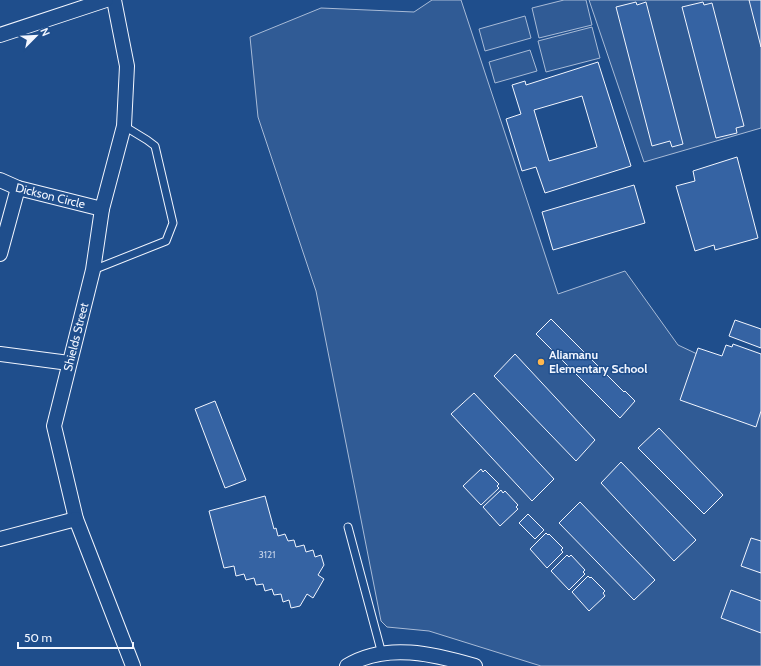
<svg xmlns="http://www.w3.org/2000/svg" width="761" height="666" font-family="Cabin,sans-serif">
  <rect width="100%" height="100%" fill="#1f4e8c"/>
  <!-- green -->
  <g fill="#305b95" stroke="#a8bbd7">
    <path d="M 432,0 L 461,0 L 558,294 L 625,271 L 678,345 L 761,384 L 761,666 L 541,666 L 429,631 L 387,627 L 381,621 L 316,291 L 258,117 L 250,37 L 321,8 L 414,12 Z"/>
    <path d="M 564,0 L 586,0 L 592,25 L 539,38 L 532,8 Z"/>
    <path d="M 589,0 L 761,0 L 761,128 L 644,162 Z"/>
    <path d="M 525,16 L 531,38 L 485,51 L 479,29 Z"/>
    <path d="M 592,27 L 600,58 L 546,72 L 538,41 Z"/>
    <path d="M 530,50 L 537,71 L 495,83 L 489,62 Z"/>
  </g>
  <!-- building -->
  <g fill="#3563a3" stroke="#f2f6ff" fill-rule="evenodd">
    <path d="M 749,0 L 761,0 L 761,47 Z"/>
    <path d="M 636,2 L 637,5 L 646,2 L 683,144 L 672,147 L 670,141 L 652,146 L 616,7 Z"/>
    <path d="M 703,2 L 704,5 L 712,3 L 744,126 L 736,128 L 737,133 L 716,138 L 682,7 Z"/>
    <path d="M 598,62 L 631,166 L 545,193 L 536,167 L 522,171 L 506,119 L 521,114 L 512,85 L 525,81 L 526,85 ZM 582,96 L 597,147 L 549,161 L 534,110 Z"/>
    <path d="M 737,157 L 758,238 L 715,250 L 714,245 L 695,251 L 676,186 L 695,181 L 693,171 Z"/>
    <path d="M 634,185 L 645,223 L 553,250 L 542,212 Z"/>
    <path d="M 551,319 L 624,392 L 625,391 L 635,401 L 620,418 L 536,334 Z"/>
    <path d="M 735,320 L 761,329 L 761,348 L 729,336 Z"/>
    <path d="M 733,344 L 761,354 L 761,411 L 756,427 L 680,400 L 698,348 L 722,356 L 726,345 L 732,347 Z"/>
    <path d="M 515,354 L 595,440 L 576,461 L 494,376 Z"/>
    <path d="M 474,393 L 554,479 L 532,501 L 451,414 Z"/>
    <path d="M 215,401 L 246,480 L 225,488 L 195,409 Z"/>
    <path d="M 659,428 L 723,495 L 704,514 L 638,448 Z"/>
    <path d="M 621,462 L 696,540 L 674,561 L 601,483 Z"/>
    <path d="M 481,469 L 483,472 L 485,470 L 499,484 L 497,486 L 499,488 L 481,505 L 463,486 Z"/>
    <path d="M 501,490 L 503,493 L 505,491 L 518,505 L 516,507 L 518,509 L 500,526 L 483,507 Z"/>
    <path d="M 265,496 L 274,529 L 276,528 L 278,536 L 285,534 L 288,541 L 294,540 L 296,547 L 304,545 L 306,552 L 313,550 L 315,557 L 321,555 L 324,565 L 318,575 L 324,579 L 313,598 L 307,594 L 300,606 L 291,608 L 289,600 L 283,602 L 281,594 L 274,595 L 272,589 L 265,591 L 263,584 L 256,585 L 254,578 L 246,580 L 244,574 L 236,576 L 234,566 L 224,568 L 209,511 Z"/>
    <path d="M 580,502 L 655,580 L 634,600 L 559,523 Z"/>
    <path d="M 528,514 L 544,530 L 535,539 L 519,523 Z"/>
    <path d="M 546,533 L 548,535 L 549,534 L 563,548 L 561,550 L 563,552 L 547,568 L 530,549 Z"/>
    <path d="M 751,538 L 761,541 L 761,573 L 741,566 Z"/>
    <path d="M 567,555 L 569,557 L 571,555 L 585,570 L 583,572 L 585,574 L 569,590 L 551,571 Z"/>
    <path d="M 588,576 L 590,578 L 591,577 L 605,591 L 603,593 L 605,596 L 589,611 L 572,592 Z"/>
    <path d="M 731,590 L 761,601 L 761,633 L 721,618 Z"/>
  </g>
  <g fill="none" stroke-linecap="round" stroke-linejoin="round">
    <!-- service casing -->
    <g stroke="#f2f6ff" stroke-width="9">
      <g id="service">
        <path d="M 93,270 L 166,241 L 173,223 L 155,146 L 147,140 L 124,126"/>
        <path d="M 348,527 L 382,654"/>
      </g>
    </g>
    <!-- minor casing -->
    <g stroke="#f2f6ff" stroke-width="16">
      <g id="minor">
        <path d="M 114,0 L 127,66 L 124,126 L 102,209 L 93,270 L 54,426 L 76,519 L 133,666"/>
        <path d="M 0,35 L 106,0"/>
        <path id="s1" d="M 0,180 L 18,188 L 102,209"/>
        <path d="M 0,254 L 18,188"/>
        <path d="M 0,354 L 69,363"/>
        <path d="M 0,539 L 76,519"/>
        <path d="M 347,666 C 386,642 434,654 475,666"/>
      </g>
    </g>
    <!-- service -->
    <use href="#service" stroke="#1f4e8c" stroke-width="7"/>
    <!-- minor -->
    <use href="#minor" stroke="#1f4e8c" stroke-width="14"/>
  </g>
  <!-- markers -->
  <circle fill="#ffb74d" stroke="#1f4e8c" stroke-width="1.5" cx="541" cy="362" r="4"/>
  <g text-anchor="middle" stroke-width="3" stroke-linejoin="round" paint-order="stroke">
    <!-- number labels -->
    <g font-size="10" fill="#c3d1e8">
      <text x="267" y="558">3121</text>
    </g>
    <!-- street labels -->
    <g font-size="12" fill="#f2f6ff" stroke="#1f4e8c">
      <text dy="4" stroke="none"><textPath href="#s1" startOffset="53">Dickson Circle</textPath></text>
      <text transform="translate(76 337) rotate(-76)" y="4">Shields Street</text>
    </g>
    <!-- poi labels -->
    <g font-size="12" font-weight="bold" fill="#f2f6ff" stroke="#1f4e8c" text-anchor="start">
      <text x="549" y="359">Aliamanu<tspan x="549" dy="14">Elementary School</tspan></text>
    </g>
  </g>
  <!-- north arrow -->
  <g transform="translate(36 36) rotate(66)" stroke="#1f4e8c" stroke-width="3" paint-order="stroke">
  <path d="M0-3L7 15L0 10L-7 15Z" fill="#f2f6ff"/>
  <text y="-6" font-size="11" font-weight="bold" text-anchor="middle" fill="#f2f6ff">N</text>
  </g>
  <!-- scale -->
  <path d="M18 642v6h115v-6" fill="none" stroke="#f2f6ff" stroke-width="2"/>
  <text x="24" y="642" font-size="12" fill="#f2f6ff" stroke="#1f4e8c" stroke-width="3" paint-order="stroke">50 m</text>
</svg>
